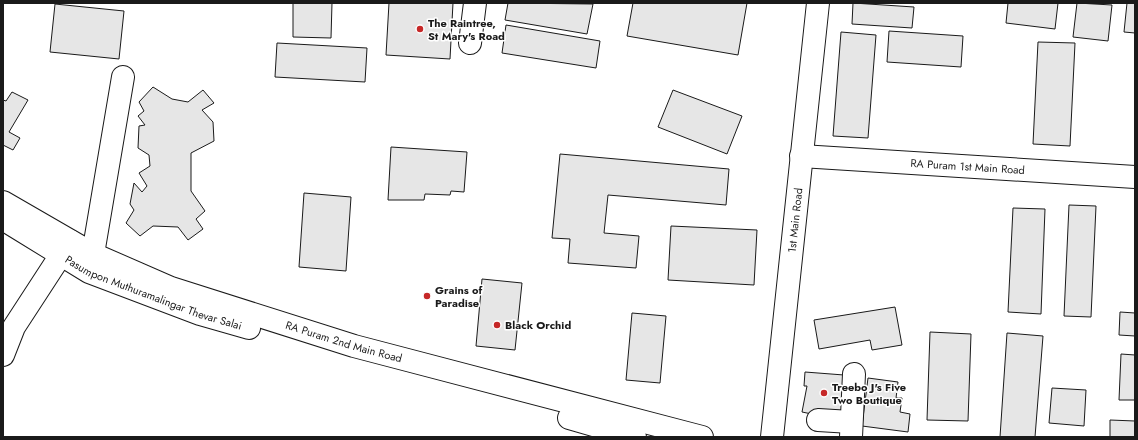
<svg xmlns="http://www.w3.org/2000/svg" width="1138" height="440" font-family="Jost,sans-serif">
  <rect width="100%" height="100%" fill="#fff"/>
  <!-- building -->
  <g fill="#e6e6e6" stroke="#1a1a1a">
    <path d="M 293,3 L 332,3 L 331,38 L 293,37 Z"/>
    <path d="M 389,3 L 453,3 L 450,59 L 386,55 Z"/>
    <path d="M 508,3 L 593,4 L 587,34 L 505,20 Z"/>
    <path d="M 633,3 L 747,3 L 738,55 L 627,36 Z"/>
    <path d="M 853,3 L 914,7 L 912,28 L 852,24 Z"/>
    <path d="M 1008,3 L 1058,3 L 1055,29 L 1006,23 Z"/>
    <path d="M 1077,3 L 1112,5 L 1108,41 L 1073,37 Z"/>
    <path d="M 1127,3 L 1135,3 L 1135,33 L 1124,32 Z"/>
    <path d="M 55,4 L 124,11 L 119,59 L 50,52 Z"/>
    <path d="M 506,25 L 600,41 L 596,68 L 502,53 Z"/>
    <path d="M 889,31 L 963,36 L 961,67 L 887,62 Z"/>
    <path d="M 841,32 L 876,35 L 868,138 L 833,136 Z"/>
    <path d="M 1038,42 L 1075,43 L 1070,146 L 1033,144 Z"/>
    <path d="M 277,43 L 367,48 L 365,82 L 275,77 Z"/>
    <path d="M 153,87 L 172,99 L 188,102 L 203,90 L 214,103 L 202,110 L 213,122 L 214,141 L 191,153 L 191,191 L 205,211 L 196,219 L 203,229 L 188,240 L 178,227 L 153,226 L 140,236 L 126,223 L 134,210 L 130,204 L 134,183 L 142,192 L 147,186 L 139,173 L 150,166 L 149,155 L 138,148 L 139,126 L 145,125 L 138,116 L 144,111 L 139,102 Z"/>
    <path d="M 673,90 L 742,116 L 727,154 L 658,127 Z"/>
    <path d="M 12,92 L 28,100 L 9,132 L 20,138 L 13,150 L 3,145 L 3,100 L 6,101 Z"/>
    <path d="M 391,147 L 467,152 L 464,192 L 451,191 L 450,195 L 425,194 L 424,200 L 388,200 Z"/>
    <path d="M 560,154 L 729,169 L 726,205 L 608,195 L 604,233 L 639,236 L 636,268 L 568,263 L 570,239 L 552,238 Z"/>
    <path d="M 304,193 L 351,197 L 346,271 L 299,267 Z"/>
    <path d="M 1069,205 L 1096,206 L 1091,317 L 1064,316 Z"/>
    <path d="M 1013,208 L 1045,209 L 1041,314 L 1008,312 Z"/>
    <path d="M 671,226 L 757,230 L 754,285 L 668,280 Z"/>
    <path d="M 482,279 L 522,283 L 515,350 L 476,346 Z"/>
    <path d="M 895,307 L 902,345 L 872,350 L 870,340 L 819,349 L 814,320 Z"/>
    <path d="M 1120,312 L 1135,313 L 1135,336 L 1119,335 Z"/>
    <path d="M 632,313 L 666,316 L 660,383 L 626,380 Z"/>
    <path d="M 930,332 L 971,334 L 968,421 L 927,420 Z"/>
    <path d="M 1007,333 L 1043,336 L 1035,437 L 1000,437 Z"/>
    <path d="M 1121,354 L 1135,355 L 1135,400 L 1119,400 Z"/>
    <path d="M 805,372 L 844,375 L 841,420 L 802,412 L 807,386 L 804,386 Z"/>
    <path d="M 868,378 L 898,382 L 896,398 L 902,398 L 900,412 L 910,414 L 908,432 L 862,426 Z"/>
    <path d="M 1052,388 L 1086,390 L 1084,426 L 1049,423 Z"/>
    <path d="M 1110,420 L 1135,421 L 1135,437 L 1110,437 Z"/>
  </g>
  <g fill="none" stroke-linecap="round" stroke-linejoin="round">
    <!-- minor casing -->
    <g stroke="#1a1a1a" stroke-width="24">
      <g id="minor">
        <path d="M 470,43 L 475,3"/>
        <path id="s1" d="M 801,156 L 1135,177"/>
        <path d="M 93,254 L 123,77"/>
        <path d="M 3,355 L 14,327 L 70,241"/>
        <path d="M 818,420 L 851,422"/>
        <path id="s2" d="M 772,437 L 818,3"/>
        <path d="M 851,437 L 854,374"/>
      </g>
    </g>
    <!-- major casing -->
    <g stroke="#1a1a1a" stroke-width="24">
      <g id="major">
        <path id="s3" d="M 3,202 L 93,254 L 171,288 L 354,346 L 702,437"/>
        <path id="s4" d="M 6,221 L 89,272 L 200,314 L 249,328"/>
        <path d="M 569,418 L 635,437"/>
      </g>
    </g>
    <!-- minor -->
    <use href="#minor" stroke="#fff" stroke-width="22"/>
    <!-- major -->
    <use href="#major" stroke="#fff" stroke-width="22"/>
  </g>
  <!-- markers -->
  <g fill="#c62828" stroke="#fff" stroke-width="1.5">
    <circle cx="420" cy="29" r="4"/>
    <circle cx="427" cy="296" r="4"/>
    <circle cx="497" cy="325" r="4"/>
    <circle cx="824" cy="393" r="4"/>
  </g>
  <g text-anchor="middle" stroke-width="3" stroke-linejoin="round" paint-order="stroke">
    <!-- poi labels -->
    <g font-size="11" font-weight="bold" fill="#1a1a1a" stroke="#fff" text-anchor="start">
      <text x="428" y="27">The Raintree,<tspan x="428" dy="13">St Mary's Road</tspan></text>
      <text x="435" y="294">Grains of<tspan x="435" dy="13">Paradise</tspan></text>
      <text x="505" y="329">Black Orchid</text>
      <text x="832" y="391">Treebo J's Five<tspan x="832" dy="13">Two Boutique</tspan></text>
    </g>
    <!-- street labels -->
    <g font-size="11" fill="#1a1a1a" stroke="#fff">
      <text dy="4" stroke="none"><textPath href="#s1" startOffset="167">RA Puram 1st Main Road</textPath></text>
      <text dy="4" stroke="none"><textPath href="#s2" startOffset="218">1st Main Road</textPath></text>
      <text dy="4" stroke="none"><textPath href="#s4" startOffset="165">Pasumpon Muthuramalingar Thevar Salai</textPath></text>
      <text dy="4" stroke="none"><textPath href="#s3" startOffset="370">RA Puram 2nd Main Road</textPath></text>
    </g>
  </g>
  <!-- border -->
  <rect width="1138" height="440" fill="none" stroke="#1a1a1a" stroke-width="8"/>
</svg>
